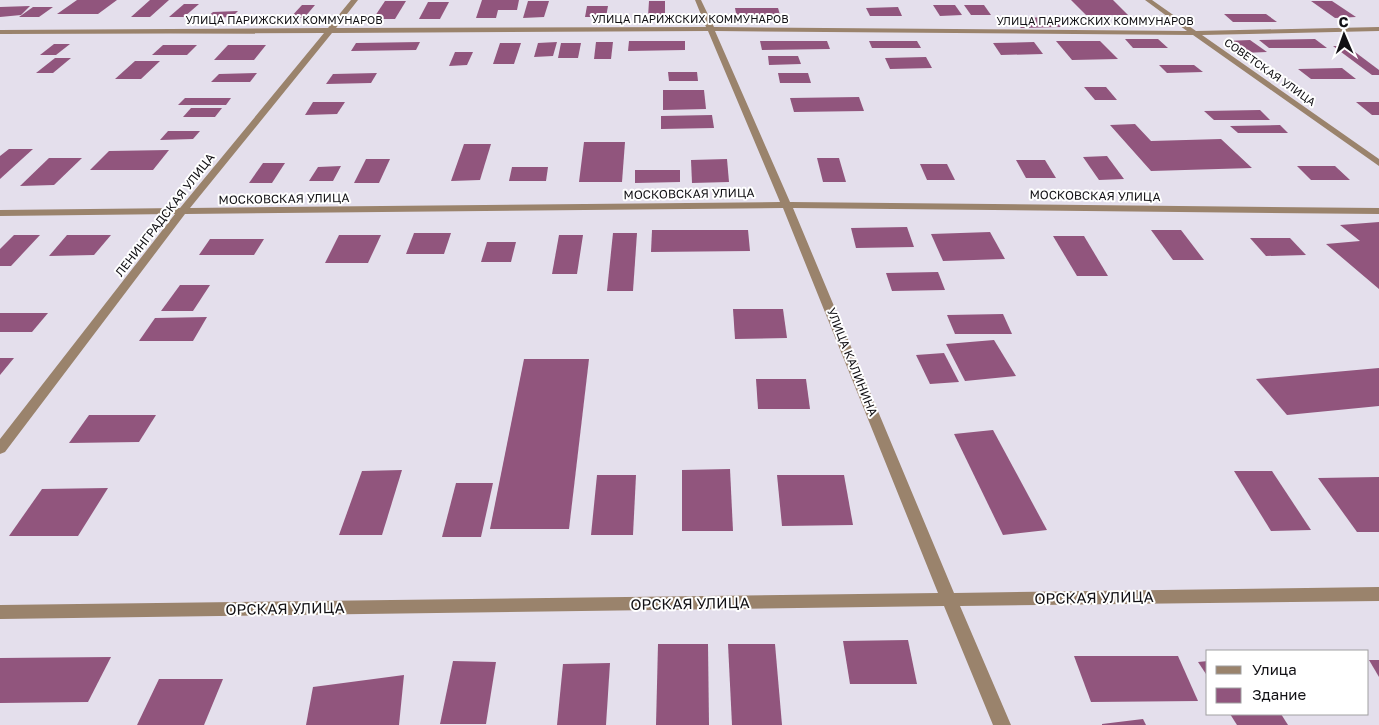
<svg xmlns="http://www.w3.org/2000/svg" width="1379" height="725" font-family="'Golos Text',sans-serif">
  <rect width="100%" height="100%" fill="#e4dfec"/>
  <!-- building -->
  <g fill="#91557d">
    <path d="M 77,0 L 117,0 L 98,14 L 57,14 Z"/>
    <path d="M 150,0 L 169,0 L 150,17 L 131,17 Z"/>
    <path d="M 482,0 L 519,0 L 517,10 L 498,10 L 496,18 L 476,18 Z"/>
    <path d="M 1071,0 L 1113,0 L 1128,15 L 1086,15 Z"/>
    <path d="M 385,1 L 406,1 L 395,19 L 373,19 Z"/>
    <path d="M 528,1 L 549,1 L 544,17 L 523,18 Z"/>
    <path d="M 649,1 L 665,1 L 665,17 L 648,17 Z"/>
    <path d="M 1311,1 L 1332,1 L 1356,17 L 1335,18 Z"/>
    <path d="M 428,2 L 449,2 L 440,19 L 419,19 Z"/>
    <path d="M 184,4 L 199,4 L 184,17 L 169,17 Z"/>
    <path d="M 302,5 L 315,5 L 304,18 L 290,18 Z"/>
    <path d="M 933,5 L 955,5 L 962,15 L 940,16 Z"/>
    <path d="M 964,5 L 984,5 L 991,15 L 971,15 Z"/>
    <path d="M 30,6 L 21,15 L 0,17 L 0,7 Z"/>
    <path d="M 587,6 L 608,6 L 606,17 L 585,17 Z"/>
    <path d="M 33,7 L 53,7 L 39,17 L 19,17 Z"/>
    <path d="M 898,7 L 902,16 L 870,16 L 866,8 Z"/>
    <path d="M 735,8 L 778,8 L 781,18 L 737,19 Z"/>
    <path d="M 238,11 L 232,17 L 206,18 L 213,12 Z"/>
    <path d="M 1224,14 L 1266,14 L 1277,22 L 1233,22 Z"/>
    <path d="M 1051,17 L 1061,27 L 1021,28 L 1012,18 Z"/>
    <path d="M 1125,39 L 1158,39 L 1168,48 L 1133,48 Z"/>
    <path d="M 1315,39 L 1327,48 L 1269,48 L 1259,40 Z"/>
    <path d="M 1250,40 L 1267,52 L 1243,53 L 1226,41 Z"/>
    <path d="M 629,41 L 685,41 L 685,50 L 628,51 Z"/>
    <path d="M 760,41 L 827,41 L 830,49 L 762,50 Z"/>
    <path d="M 869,41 L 917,41 L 921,48 L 872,48 Z"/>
    <path d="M 1056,41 L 1100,41 L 1118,59 L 1072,60 Z"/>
    <path d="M 420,42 L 416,50 L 351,51 L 356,43 Z"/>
    <path d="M 557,42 L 553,56 L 534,57 L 538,43 Z"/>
    <path d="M 596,42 L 613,42 L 611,59 L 594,59 Z"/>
    <path d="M 1034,42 L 1043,54 L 1001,55 L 993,43 Z"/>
    <path d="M 500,43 L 521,43 L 514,64 L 493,64 Z"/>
    <path d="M 561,43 L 581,43 L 578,58 L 558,58 Z"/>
    <path d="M 54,44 L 70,44 L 56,55 L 40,55 Z"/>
    <path d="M 163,45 L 197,45 L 187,55 L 152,55 Z"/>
    <path d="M 228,45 L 266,45 L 254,60 L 214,60 Z"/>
    <path d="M 1333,46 L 1347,46 L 1379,70 L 1379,75 L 1372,75 Z"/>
    <path d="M 455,52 L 473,52 L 467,65 L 449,66 Z"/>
    <path d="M 768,56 L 798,56 L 801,64 L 769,65 Z"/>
    <path d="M 926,57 L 932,68 L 890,69 L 885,58 Z"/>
    <path d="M 55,58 L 71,58 L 53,73 L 36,73 Z"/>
    <path d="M 135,61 L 160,61 L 141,79 L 115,79 Z"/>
    <path d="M 1159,65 L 1194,65 L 1203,72 L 1167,73 Z"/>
    <path d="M 1342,68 L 1356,79 L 1311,79 L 1298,69 Z"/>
    <path d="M 668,72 L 697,72 L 698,81 L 669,81 Z"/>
    <path d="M 257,73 L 250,82 L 211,82 L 219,74 Z"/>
    <path d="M 377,73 L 371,83 L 326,84 L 333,74 Z"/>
    <path d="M 778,73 L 808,73 L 811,83 L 780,83 Z"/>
    <path d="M 1084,87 L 1106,87 L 1117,100 L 1095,100 Z"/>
    <path d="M 663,90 L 704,90 L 706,109 L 663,110 Z"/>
    <path d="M 859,97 L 864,111 L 794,112 L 790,98 Z"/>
    <path d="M 185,98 L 231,98 L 226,105 L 178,105 Z"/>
    <path d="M 313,102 L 345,102 L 337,114 L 305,115 Z"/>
    <path d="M 1356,102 L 1379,102 L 1379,115 L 1372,115 Z"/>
    <path d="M 191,108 L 222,108 L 215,117 L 183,117 Z"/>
    <path d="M 1260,110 L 1270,120 L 1214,120 L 1204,111 Z"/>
    <path d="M 712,115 L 714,128 L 661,129 L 661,116 Z"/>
    <path d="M 1135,124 L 1151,141 L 1221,139 L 1252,168 L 1151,171 L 1110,125 Z"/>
    <path d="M 1280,125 L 1288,133 L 1238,133 L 1230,126 Z"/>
    <path d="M 168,131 L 200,131 L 193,139 L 160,140 Z"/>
    <path d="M 584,142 L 625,142 L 622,182 L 579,182 Z"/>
    <path d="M 464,144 L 491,144 L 480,180 L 451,181 Z"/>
    <path d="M 9,149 L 33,149 L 0,179 L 0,156 Z"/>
    <path d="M 169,150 L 153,170 L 90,170 L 109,151 Z"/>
    <path d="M 1107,156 L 1124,179 L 1099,180 L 1083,157 Z"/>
    <path d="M 49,158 L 82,158 L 54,185 L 20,186 Z"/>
    <path d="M 817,158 L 839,158 L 846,182 L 823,182 Z"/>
    <path d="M 366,159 L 390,159 L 379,183 L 354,183 Z"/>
    <path d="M 727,159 L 729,182 L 692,183 L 691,160 Z"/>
    <path d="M 1016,160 L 1045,160 L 1056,178 L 1026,178 Z"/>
    <path d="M 263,163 L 285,163 L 272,183 L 249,183 Z"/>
    <path d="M 920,164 L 947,164 L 955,180 L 927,180 Z"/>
    <path d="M 341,166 L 333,181 L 309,181 L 318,167 Z"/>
    <path d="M 1297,166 L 1335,166 L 1350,180 L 1311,180 Z"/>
    <path d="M 512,167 L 548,167 L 546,181 L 509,181 Z"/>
    <path d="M 635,170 L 680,170 L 680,182 L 635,183 Z"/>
    <path d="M 1379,222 L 1379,289 L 1326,244 L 1360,241 L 1340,225 Z"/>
    <path d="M 907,227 L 914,247 L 856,248 L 851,228 Z"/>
    <path d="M 652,230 L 748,230 L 750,251 L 651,252 Z"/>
    <path d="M 1151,230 L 1181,230 L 1204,260 L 1173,260 Z"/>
    <path d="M 990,232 L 1005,259 L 943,261 L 931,234 Z"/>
    <path d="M 414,233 L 451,233 L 444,254 L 406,254 Z"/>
    <path d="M 613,233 L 637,233 L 633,291 L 607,291 Z"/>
    <path d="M 14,235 L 40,235 L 11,266 L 0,266 L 0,249 Z"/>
    <path d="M 67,235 L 111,235 L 94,255 L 49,256 Z"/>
    <path d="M 339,235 L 381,235 L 368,263 L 325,263 Z"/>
    <path d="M 559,235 L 583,235 L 577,274 L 552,274 Z"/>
    <path d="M 1053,236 L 1084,236 L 1108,276 L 1077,276 Z"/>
    <path d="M 1250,238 L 1290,238 L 1306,255 L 1266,256 Z"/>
    <path d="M 210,239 L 264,239 L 254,255 L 199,255 Z"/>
    <path d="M 487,242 L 516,242 L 511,262 L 481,262 Z"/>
    <path d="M 938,272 L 945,290 L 892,291 L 886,273 Z"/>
    <path d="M 180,285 L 210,285 L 193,311 L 161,311 Z"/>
    <path d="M 733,309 L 783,309 L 787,338 L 735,339 Z"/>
    <path d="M 0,313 L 48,313 L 32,332 L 0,332 Z"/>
    <path d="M 1003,314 L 1012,334 L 955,334 L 947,315 Z"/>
    <path d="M 207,317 L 193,341 L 139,341 L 155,318 Z"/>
    <path d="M 994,340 L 1016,376 L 965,381 L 946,344 Z"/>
    <path d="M 944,353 L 959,382 L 930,384 L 916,355 Z"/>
    <path d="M 0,358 L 14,358 L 0,375 Z"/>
    <path d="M 524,359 L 589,359 L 569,529 L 490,529 Z"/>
    <path d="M 1379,368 L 1379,406 L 1287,415 L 1256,379 Z"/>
    <path d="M 756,379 L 806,379 L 810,409 L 758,409 Z"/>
    <path d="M 89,415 L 156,415 L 139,442 L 69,443 Z"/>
    <path d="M 993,430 L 1047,530 L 1003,535 L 954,434 Z"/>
    <path d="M 730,469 L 733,531 L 682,531 L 682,470 Z"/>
    <path d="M 402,470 L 382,535 L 339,535 L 362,471 Z"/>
    <path d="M 1234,471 L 1272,471 L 1311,530 L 1271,531 Z"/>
    <path d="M 597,475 L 636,475 L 633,535 L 591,535 Z"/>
    <path d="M 777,475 L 844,475 L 853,525 L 782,526 Z"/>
    <path d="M 1379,477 L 1379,532 L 1357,532 L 1318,478 Z"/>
    <path d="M 456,483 L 493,483 L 481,537 L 442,537 Z"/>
    <path d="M 108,488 L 78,536 L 9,536 L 42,489 Z"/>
    <path d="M 908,640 L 917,684 L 850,684 L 843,641 Z"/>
    <path d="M 658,644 L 708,644 L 709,725 L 656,725 Z"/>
    <path d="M 728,644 L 775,644 L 782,725 L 732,725 Z"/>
    <path d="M 1074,656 L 1178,656 L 1198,701 L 1091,702 Z"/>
    <path d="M 111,657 L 88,702 L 0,703 L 0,658 Z"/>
    <path d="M 1369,660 L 1379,660 L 1379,677 Z"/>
    <path d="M 453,661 L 496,662 L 486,724 L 440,724 Z"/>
    <path d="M 1208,661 L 1208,677 L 1198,662 Z"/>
    <path d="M 610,663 L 606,725 L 557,725 L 563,664 Z"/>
    <path d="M 404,675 L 399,725 L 306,725 L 313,687 Z"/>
    <path d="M 159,679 L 223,679 L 204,725 L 137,725 Z"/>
    <path d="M 1230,714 L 1281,714 L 1288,725 L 1237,725 Z"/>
    <path d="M 1143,719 L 1146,725 L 1102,725 L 1102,724 Z"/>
  </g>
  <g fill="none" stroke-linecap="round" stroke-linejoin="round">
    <!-- minor -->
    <path fill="#9a836c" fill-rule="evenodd" d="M 351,0 L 358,0 L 336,28 L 706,27 L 695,0 L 701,0 L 714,27 L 1187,31 L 1145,0 L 1152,0 L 1196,31 L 1379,27 L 1379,31 L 1202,35 L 1379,159 L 1379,166 L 1193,35 L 715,31 L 790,202 L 1379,208 L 1379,214 L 793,208 L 954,593 L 1379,587 L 1379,601 L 960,606 L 1011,725 L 993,725 L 944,606 L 0,619 L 0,605 L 938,593 L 783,208 L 185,214 L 5,452 L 0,454 L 0,439 L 175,214 L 0,216 L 0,210 L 180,208 L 324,33 L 0,34 L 0,30 L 328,28 ZM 708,31 L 780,202 L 190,208 L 332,33 Z"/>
  </g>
  <g text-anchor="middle" stroke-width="4" stroke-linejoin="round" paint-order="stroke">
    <!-- far-street labels -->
    <g font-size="11" fill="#121115" stroke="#fff">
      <text x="690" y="23">УЛИЦА ПАРИЖСКИХ КОММУНАРОВ</text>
      <text x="284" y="24">УЛИЦА ПАРИЖСКИХ КОММУНАРОВ</text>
      <text x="1095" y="25">УЛИЦА ПАРИЖСКИХ КОММУНАРОВ</text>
      <text transform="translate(1270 72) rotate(35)" y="4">СОВЕТСКАЯ УЛИЦА</text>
    </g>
    <!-- street labels -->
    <g font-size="12" fill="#121115" stroke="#fff">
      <text transform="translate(689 194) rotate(-1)" y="4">МОСКОВСКАЯ УЛИЦА</text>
      <text transform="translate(1095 196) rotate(1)" y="4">МОСКОВСКАЯ УЛИЦА</text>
      <text transform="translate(284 199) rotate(-1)" y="4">МОСКОВСКАЯ УЛИЦА</text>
      <text transform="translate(165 215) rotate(-52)" y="4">ЛЕНИНГРАДСКАЯ УЛИЦА</text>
      <text transform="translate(852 362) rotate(68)" y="4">УЛИЦА КАЛИНИНА</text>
    </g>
    <!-- near-street labels -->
    <g font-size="15" fill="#121115" stroke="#fff">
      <text transform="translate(1094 598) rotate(-1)" y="5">ОРСКАЯ УЛИЦА</text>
      <text transform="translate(690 604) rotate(-1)" y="5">ОРСКАЯ УЛИЦА</text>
      <text transform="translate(285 609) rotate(-1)" y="5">ОРСКАЯ УЛИЦА</text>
    </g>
  </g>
  <!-- legend -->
  <rect x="1206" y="650" width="162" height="65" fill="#ffffff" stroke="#a0a0a1"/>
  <rect x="1216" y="666" width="25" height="8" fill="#9a836c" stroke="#a0a0a1"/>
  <text x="1252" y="675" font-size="15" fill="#121115">Улица</text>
  <rect x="1216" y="688" width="25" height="15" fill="#91557d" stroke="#a0a0a1"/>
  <text x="1252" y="700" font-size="15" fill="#121115">Здание</text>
  <!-- north arrow -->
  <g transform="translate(1344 35) rotate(358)" stroke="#ffffff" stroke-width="4" paint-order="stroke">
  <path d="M0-4L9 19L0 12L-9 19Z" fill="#121115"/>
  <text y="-8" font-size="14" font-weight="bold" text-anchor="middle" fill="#121115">С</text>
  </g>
</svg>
